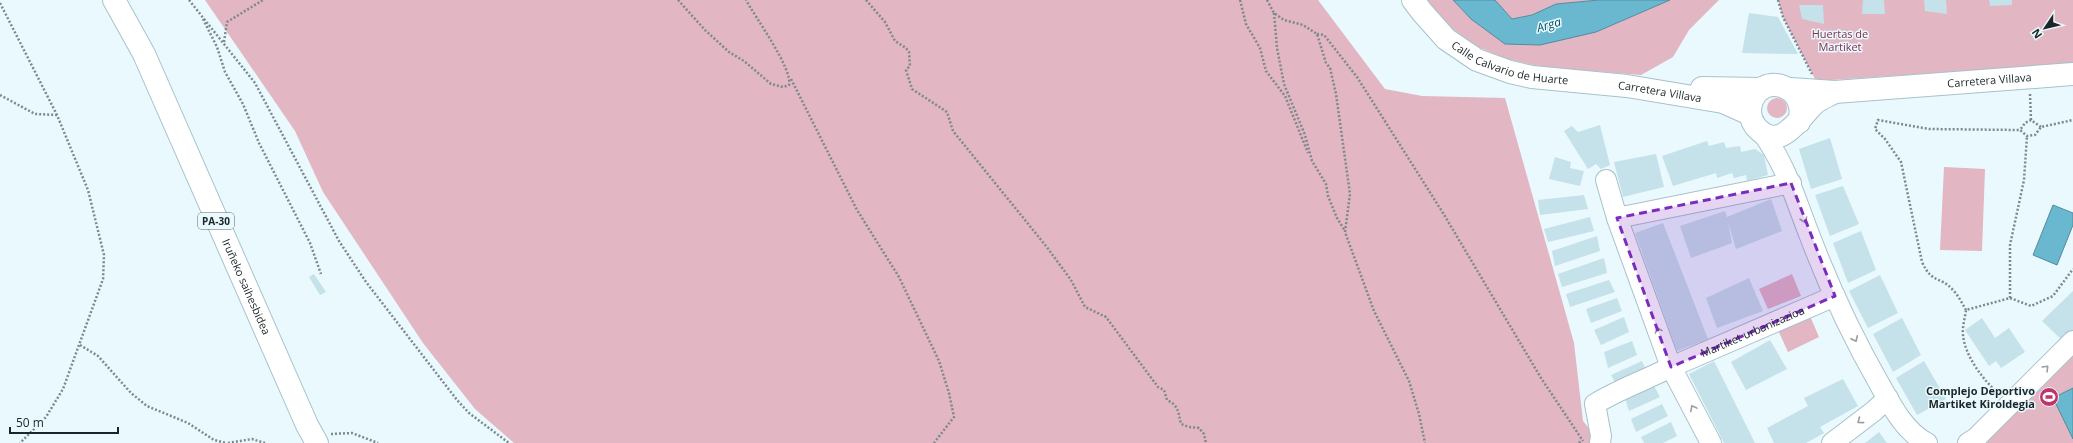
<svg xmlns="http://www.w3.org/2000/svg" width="2073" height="443" font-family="'Open Sans',sans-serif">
  <rect width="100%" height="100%" fill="#e9f9fe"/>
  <!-- green -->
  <g fill="#e2b6c2">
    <path d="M 205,0 L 1318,0 L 1385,89 L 1422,96 L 1505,98 L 1574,343 L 1583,421 L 1601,443 L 514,443 L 475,409 L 423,343 L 323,192 L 295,131 Z"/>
    <path d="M 1424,0 L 1453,0 L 1471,19 L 1596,32 L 1670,0 L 1719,0 L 1689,30 L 1673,57 L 1641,75 L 1542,67 L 1507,59 L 1478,47 L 1450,27 Z"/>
    <path d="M 1495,0 L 1599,0 L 1556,4 L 1532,15 L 1512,19 Z"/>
    <path d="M 1778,0 L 2073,0 L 2073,64 L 1816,81 L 1783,17 Z"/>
    <circle cx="1777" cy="108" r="10"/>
    <path d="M 1944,167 L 1985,169 L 1982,251 L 1940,250 Z"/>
    <path d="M 1792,274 L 1801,296 L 1768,309 L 1759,289 Z"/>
    <path d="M 1810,316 L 1819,337 L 1788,352 L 1778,330 Z"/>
    <path d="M 2073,350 L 2073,443 L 1979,443 Z"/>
  </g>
  <!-- water -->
  <g fill="#69b8cf" stroke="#528c9d">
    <path d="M 1453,0 L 1495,0 L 1512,19 L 1532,15 L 1556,4 L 1599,0 L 1670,0 L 1596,32 L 1540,45 L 1505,44 L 1471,19 Z"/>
    <path d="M 2053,205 L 2073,213 L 2073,225 L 2057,265 L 2033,255 Z"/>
    <path d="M 2073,388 L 2073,439 L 2053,398 Z"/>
  </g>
  <!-- building -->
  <g fill="#c5e1e9">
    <path d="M 1863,0 L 1884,0 L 1885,14 L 1862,14 Z"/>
    <path d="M 1924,0 L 1946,0 L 1947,14 L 1925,11 Z"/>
    <path d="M 1989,0 L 2012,0 L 2012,5 L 1990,6 Z"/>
    <path d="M 1799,5 L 1823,5 L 1824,24 L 1802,19 Z"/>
    <path d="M 1749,13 L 1778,17 L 1798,54 L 1742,53 Z"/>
    <path d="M 1600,125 L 1610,165 L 1601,169 L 1596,164 L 1588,169 L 1564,131 L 1572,126 L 1578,132 Z"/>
    <path d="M 1830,138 L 1842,179 L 1811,189 L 1799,149 Z"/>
    <path d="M 1707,141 L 1709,146 L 1724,142 L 1726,148 L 1740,146 L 1741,152 L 1755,149 L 1764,155 L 1768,175 L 1747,181 L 1746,175 L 1734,178 L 1732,173 L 1717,178 L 1716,173 L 1673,186 L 1662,156 Z"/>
    <path d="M 1656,154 L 1664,187 L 1623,197 L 1614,162 Z"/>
    <path d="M 1555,157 L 1571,162 L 1570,168 L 1584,171 L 1580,186 L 1549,179 Z"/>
    <path d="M 1843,186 L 1859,224 L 1830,236 L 1815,195 Z"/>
    <path d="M 1584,195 L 1588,209 L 1540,215 L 1538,200 Z"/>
    <path d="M 1771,199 L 1782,231 L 1736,249 L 1728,222 L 1732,243 L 1691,258 L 1680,226 L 1725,211 L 1727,217 Z"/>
    <path d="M 1590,217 L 1594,231 L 1548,242 L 1544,229 Z"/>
    <path d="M 1663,223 L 1708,339 L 1677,351 L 1635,233 Z"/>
    <path d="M 1861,231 L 1876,270 L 1848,283 L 1833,243 Z"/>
    <path d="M 1597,236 L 1600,251 L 1555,266 L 1552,251 Z"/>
    <path d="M 1604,258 L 1607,273 L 1562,287 L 1558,274 Z"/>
    <path d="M 314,274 L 326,292 L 320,295 L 309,277 Z"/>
    <path d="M 1880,275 L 1898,313 L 1868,328 L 1849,291 Z"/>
    <path d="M 1749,278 L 1763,311 L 1717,328 L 1706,298 Z"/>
    <path d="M 1609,280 L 1615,292 L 1570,307 L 1566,294 Z"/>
    <path d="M 2073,291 L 2073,331 L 2063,341 L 2042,321 Z"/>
    <path d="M 1617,298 L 1622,311 L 1591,323 L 1586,309 Z"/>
    <path d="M 1624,317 L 1629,332 L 1601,345 L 1594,330 Z"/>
    <path d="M 1902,318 L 1921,355 L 1893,372 L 1873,334 Z"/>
    <path d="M 1982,318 L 1995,338 L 2009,328 L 2025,352 L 2001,368 L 1996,361 L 1989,366 L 1965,330 Z"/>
    <path d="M 1770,340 L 1787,369 L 1746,390 L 1731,362 Z"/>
    <path d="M 1632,341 L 1637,355 L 1608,368 L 1604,352 Z"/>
    <path d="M 1642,361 L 1647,372 L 1617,386 L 1611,375 Z"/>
    <path d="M 1714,361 L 1755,443 L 1724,443 L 1689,374 Z"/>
    <path d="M 1924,361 L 1946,399 L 1917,415 L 1896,378 Z"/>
    <path d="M 1843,379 L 1858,406 L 1820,427 L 1824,433 L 1806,443 L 1774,443 L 1767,428 L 1808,406 L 1804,398 Z"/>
    <path d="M 1653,384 L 1660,397 L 1629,411 L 1625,398 Z"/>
    <path d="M 1662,404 L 1668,416 L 1636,432 L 1631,419 Z"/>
    <path d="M 1671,422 L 1677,436 L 1663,443 L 1644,443 L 1641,437 Z"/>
    <path d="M 1879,432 L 1887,443 L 1865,443 Z"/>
  </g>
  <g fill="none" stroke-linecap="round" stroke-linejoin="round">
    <!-- minor casing -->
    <g stroke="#a7c2ca" stroke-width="22">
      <g id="minor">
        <path d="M 1762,132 C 1788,169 1795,199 1811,239 C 1830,289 1853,338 1880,385 C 1891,405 1905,432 1927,443"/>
        <path d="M 1606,180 L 1617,218 L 1671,367 L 1711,443"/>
        <path d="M 1617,218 L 1791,183"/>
        <path id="s1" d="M 1600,443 L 1601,436 L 1595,404 C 1619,389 1646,380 1671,367 L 1835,296"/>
        <path d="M 1832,443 L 1874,411 L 1888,398"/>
        <path d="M 1968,443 L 1976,438 L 2073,341"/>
      </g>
    </g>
    <!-- major casing -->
    <g stroke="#a7c2ca" stroke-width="24">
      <g id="major">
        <path id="s2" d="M 1413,0 L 1422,12 L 1446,39 L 1477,60 L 1510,72 L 1532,77 L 1627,86 L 1723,102 L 1750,114"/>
        <path d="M 1702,88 L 1761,89"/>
        <path id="s3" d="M 1790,89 L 1835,92 L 2073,74"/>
        <path d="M 1799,122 C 1810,85 1760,70 1751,104 C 1749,112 1751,121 1756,127 C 1780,154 1799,118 1814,104 C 1819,99 1828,96 1835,92"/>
      </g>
    </g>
    <!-- highway casing -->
    <g stroke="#a7c2ca" stroke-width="24">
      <g id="highway">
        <path id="s4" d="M 114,0 L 144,54 L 307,425 L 317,443"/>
      </g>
    </g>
    <!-- path -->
    <g stroke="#7c898d" stroke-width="2.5" stroke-dasharray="2 2" stroke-linecap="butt">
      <path d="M 189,0 L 255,83 L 339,241 L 366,282 L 457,400 L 469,413 L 509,443"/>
      <path d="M 678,0 L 705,30 L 729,52 L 744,61 L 771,84 L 783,87 L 789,85 C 793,69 755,17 746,0"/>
      <path d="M 866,0 L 885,22 L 895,41 L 906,48 L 909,52 L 910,66 L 906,70 L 912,89 L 947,112 L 953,131 L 1046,246 L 1071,280 L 1085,307 L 1106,317 L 1158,387 L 1164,390 L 1167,400 C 1179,406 1178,412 1181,424 L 1189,427 L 1199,428 L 1204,434 L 1206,443"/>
      <path d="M 1240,0 L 1246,24 L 1260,48 L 1266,71 L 1285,96 L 1308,153"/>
      <path d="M 1267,0 L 1274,13 L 1284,20 L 1303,25 L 1317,34 L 1326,63 L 1330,68 L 1336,94 L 1350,194 L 1345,232 L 1374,311 L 1409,381 L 1419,414 L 1425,443"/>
      <path d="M 1778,0 L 1783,17 L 1812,74"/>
      <path d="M 0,3 L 57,115 L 88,190 L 104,255 L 103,279 L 63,389 L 46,417 L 20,443"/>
      <path d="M 1274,13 L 1277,48 L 1284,84 L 1305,135 L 1312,161 L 1326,184 L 1328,196 L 1337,218 L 1345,231"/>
      <path d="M 203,19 L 217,47 L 225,72 L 243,104 L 259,143 L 310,243 L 321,274"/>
      <path d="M 1317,34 L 1324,35 L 1357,77 L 1443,213 L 1541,378 L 1583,441"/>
      <path d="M 224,42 L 227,22 L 263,0"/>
      <path d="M 791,79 L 857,210 L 899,277 L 939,361 L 949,393 L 954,417 L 934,443"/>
      <path d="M 2030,94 L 2031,120"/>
      <path d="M 0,95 L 35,114 L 57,115"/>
      <path d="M 2041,127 L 2031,120 L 2025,123 L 2020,130 L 2027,136 L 2035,135 L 2041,127 L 2073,120"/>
      <path d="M 2010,298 L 2010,245 L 2024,180 L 2027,136"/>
      <path d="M 1966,310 C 1962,303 1958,295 1952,289 C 1940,276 1932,284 1922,262 L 1901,162 L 1885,139 L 1875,129 L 1878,120 L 1929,129 L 2020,130"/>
      <path d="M 80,345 L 98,356 L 131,393 L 147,406 L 188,423 L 214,440 L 226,443"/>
      <path d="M 1998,393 C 1983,380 1965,356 1963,335 C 1962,327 1965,318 1966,310 L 2010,298 L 2031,306 L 2053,296 L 2073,269"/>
      <path d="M 331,434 L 352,433 L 378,443"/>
      <path d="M 228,443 L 252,439 L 265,443"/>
      <path d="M 1579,443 L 1582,440"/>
    </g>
    <!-- minor -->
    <use href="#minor" stroke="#fff" stroke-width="20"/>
    <!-- major -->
    <use href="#major" stroke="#fff" stroke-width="22"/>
    <!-- highway -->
    <use href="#highway" stroke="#fff" stroke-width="22"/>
  </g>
  <!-- one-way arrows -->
  <defs><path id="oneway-chevron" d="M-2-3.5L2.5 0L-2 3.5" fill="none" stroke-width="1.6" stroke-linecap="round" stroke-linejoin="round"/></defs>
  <g stroke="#999d9f">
    <use href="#oneway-chevron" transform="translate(1804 220) rotate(71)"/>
    <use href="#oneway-chevron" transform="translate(1658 330) rotate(-110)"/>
    <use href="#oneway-chevron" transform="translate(1855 339) rotate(65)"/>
    <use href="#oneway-chevron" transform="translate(2046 368) rotate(-45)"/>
    <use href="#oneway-chevron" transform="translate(1693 408) rotate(-118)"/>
    <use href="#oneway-chevron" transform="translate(1860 421) rotate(143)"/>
  </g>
  <!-- marked area -->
  <path fill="#7b2cbf" fill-opacity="0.2" stroke="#7b2cbf" stroke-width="3" stroke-dasharray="8 5" stroke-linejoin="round" d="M 1791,183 L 1835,296 L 1671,367 L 1617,218 Z"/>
  <!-- icons -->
  <defs>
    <g id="stadium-disc" transform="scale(1)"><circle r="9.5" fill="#bf346c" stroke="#e9f9fe"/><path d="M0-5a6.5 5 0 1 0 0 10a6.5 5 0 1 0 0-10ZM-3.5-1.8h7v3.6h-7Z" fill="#fff"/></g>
  </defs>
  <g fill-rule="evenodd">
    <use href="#stadium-disc" x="2049" y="397"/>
  </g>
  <g text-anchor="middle" stroke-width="3" stroke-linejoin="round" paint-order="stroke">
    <!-- shield labels -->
    <rect fill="#e9f9fe" stroke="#5a6569" stroke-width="1" x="198" y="213" width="36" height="16" rx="3"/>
    <g font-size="10" font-weight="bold" fill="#1c2629">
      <text x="216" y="225">PA-30</text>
    </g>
    <!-- park labels -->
    <g font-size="11" fill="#81314e" stroke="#e9f9fe">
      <text x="1840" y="38">Huertas de<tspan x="1840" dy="13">Martiket</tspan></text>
    </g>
    <!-- street labels -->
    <g font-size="11" fill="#1c2629" stroke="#e9f9fe">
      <text dy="4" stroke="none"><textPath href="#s2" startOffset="121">Calle Calvario de Huarte</textPath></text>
      <text dy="4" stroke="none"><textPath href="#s3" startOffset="200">Carretera Villava</textPath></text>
      <text dy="4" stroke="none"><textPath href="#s2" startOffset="275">Carretera Villava</textPath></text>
      <text dy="4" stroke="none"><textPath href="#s4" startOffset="316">Iruñeko saihesbidea</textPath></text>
      <text dy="4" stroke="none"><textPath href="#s1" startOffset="213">Martiket urbanizazioa</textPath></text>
    </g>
    <!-- poi labels -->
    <g font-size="11" font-weight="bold" fill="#1c2629" stroke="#e9f9fe" text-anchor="end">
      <text x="2035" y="395">Complejo Deportivo<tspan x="2035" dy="13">Martiket Kiroldegia</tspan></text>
    </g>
    <!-- water labels -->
    <g font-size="12" font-style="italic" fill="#014c5c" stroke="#e9f9fe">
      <text transform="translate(1549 25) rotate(-16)" y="4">Arga</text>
    </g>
  </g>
  <!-- north arrow -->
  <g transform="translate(2045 28) rotate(235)" stroke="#e9f9fe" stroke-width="3" paint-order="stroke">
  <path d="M0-3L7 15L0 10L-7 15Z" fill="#1c2629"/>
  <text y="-6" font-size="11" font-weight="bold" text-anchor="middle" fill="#1c2629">N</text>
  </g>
  <!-- scale -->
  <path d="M10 427v6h108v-6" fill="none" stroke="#1c2629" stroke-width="2"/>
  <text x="16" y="427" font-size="12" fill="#1c2629" stroke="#e9f9fe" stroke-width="3" paint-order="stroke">50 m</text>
</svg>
